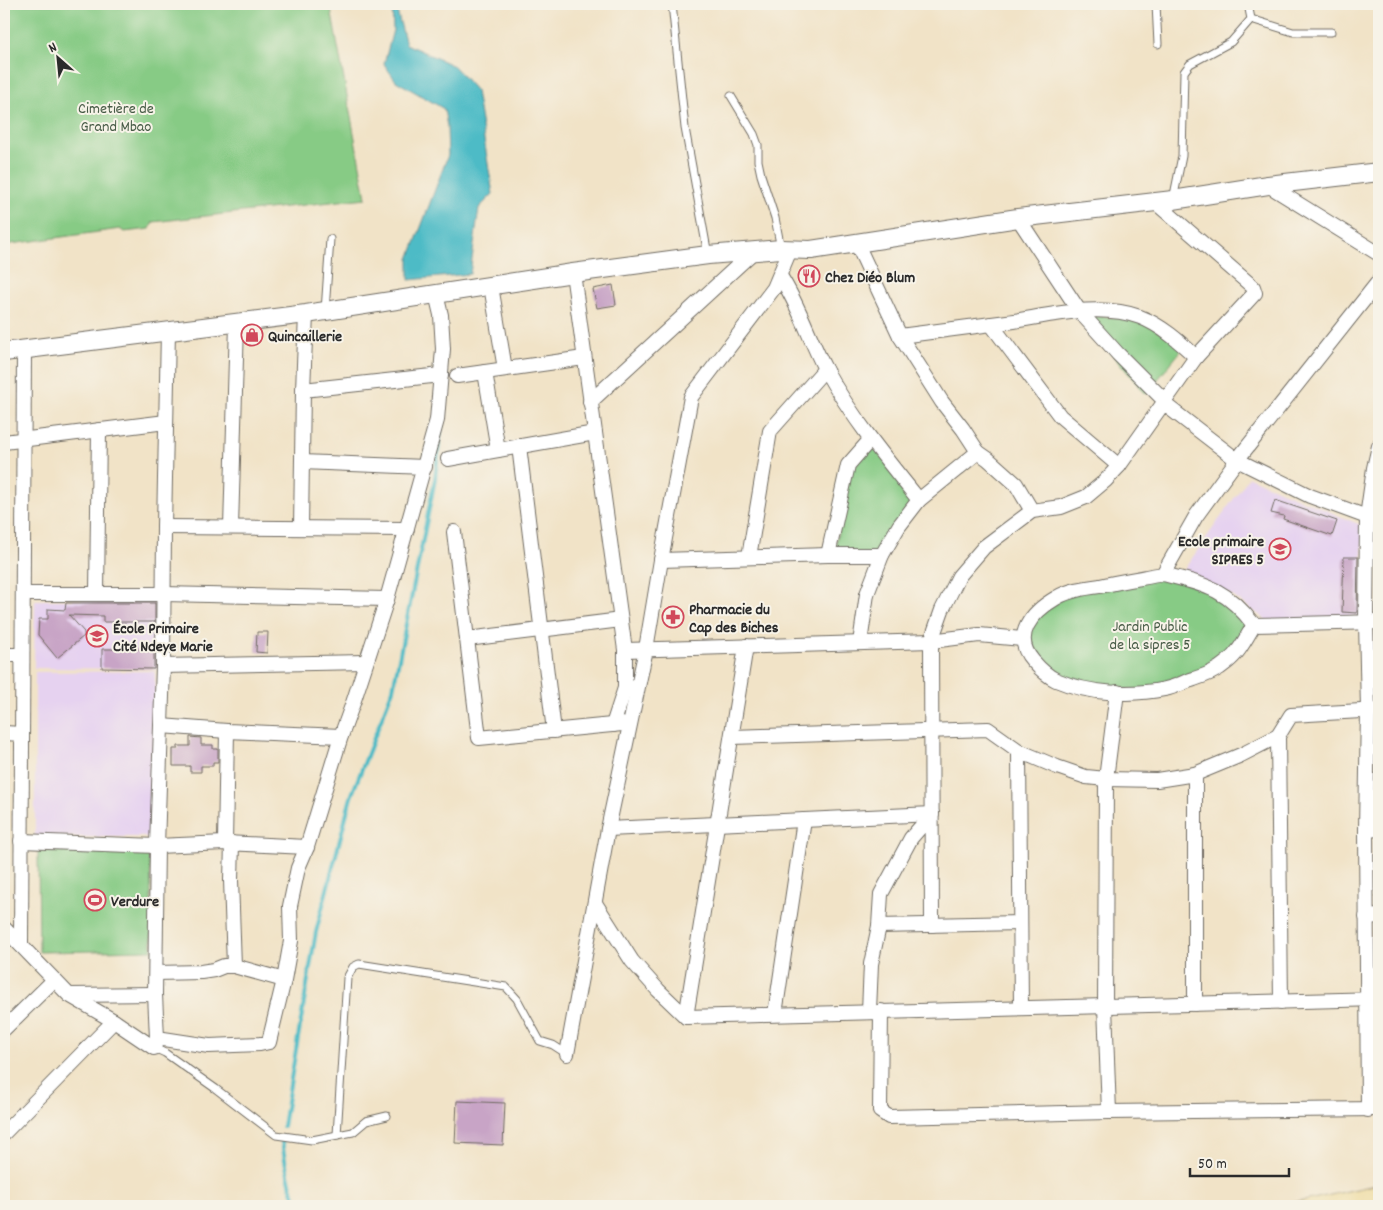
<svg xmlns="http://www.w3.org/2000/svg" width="1383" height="1210" font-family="Dekko,sans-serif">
  <rect width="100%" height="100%" fill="#f7f3e8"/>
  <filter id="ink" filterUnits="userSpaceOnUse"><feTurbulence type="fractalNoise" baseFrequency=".02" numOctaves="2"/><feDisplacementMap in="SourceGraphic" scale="10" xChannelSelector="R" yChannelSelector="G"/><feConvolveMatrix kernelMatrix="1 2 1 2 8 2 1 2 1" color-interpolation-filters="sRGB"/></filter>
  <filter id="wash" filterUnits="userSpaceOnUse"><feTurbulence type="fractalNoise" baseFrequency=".0096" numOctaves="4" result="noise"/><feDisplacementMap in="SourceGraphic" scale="20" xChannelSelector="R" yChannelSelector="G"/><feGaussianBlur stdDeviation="1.12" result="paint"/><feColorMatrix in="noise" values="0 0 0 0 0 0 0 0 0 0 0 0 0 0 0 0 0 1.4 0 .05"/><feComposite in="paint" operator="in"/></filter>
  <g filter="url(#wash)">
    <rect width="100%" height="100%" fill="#f1e3c7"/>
    <!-- built -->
    <g fill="#e6d2f0">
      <path d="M 1249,477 L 1363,526 L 1361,616 L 1269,622 L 1234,597 L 1183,571 Z"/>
      <path d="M 35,600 L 160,600 L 159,669 L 34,668 Z"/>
      <path d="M 155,671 L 155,837 L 35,837 L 35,672 Z"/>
    </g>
    <!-- green -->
    <g fill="#87cb85" stroke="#597b58">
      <path d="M 4,4 L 330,4 L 366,198 L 153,222 L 150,229 L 124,232 L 120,229 L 4,245 Z"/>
      <path d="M 1079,315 L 1140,319 L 1184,347 L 1146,394 Z"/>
      <path d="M 869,442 L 916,500 L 879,556 L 834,554 L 850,467 Z"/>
      <path d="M 1162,575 L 1221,594 L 1251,628 L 1227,659 L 1167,690 L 1074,688 L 1038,665 L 1023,638 L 1040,610 L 1074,589 Z"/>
      <path d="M 1368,794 L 1379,794 L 1379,829 L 1369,830 Z"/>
      <path d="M 150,849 L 152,950 L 39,952 L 38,851 Z"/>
    </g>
    <!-- sand -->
    <path fill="#eeda9e" stroke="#8c8264" d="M 1379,1184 L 1379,1206 L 1235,1206 L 1304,1201 Z"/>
    <!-- water -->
    <path fill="#4dbbc6" stroke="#3c7378" d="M 392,4 L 395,4 L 406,44 L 454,66 L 476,91 L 493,194 L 479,208 L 470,274 L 409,280 L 409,259 L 448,155 L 447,127 L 444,109 L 396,81 L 384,64 L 393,30 Z"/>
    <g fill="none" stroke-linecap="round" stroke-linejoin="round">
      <!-- stream -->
      <g stroke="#4dbbc6" stroke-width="4">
        <path d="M 283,1126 L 316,932 L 351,797 L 393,689 L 435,479 L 441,429"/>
        <path d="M 282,1141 C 285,1163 289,1186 298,1206"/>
      </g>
    </g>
    <g id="blocks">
      <!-- building -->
      <g fill="#c8a4c6">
        <path d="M 613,285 L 616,305 L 597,308 L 593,289 Z"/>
        <path d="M 1275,500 L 1337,521 L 1332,536 L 1283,519 L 1284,516 L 1271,513 Z"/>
        <path d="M 1344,557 L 1358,557 L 1357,613 L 1342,612 Z"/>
        <path d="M 66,603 L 155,603 L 155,622 L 103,622 L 103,616 L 69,615 L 84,632 L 84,636 L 57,658 L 38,635 L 39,619 L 48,619 L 48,609 L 65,610 Z"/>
        <path d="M 257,632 L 268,632 L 267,653 L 256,652 Z"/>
        <path d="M 102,649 L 154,649 L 154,669 L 102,668 Z"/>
        <path d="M 190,737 L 201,738 L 201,745 L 213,745 L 213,749 L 218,749 L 218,762 L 213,762 L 213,766 L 201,766 L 201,772 L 190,772 L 190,766 L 173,766 L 173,749 L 178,749 L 178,746 L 190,746 Z"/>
        <path d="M 457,1101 L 505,1103 L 503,1145 L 455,1143 Z"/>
      </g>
    </g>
  </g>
  <g filter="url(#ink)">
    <use href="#blocks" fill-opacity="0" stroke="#706b62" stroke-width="1"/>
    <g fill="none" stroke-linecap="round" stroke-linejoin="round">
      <!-- service casing -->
      <g stroke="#706b62" stroke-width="9">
        <g id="service">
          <path d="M 672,4 L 685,128 L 708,255"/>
          <path d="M 1156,4 L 1158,44"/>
          <path d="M 1251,19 L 1293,32 L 1331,32"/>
          <path d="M 731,96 L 754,134 L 758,145 L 758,161 L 761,175 L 775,218 L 781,249"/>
          <path d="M 1173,200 L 1182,156 L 1184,72 L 1190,64 L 1231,42 L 1251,19 L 1248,4"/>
          <path d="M 325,311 L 330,239"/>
          <path d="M 154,1048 L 165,1053 L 216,1089 L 276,1135 L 312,1140 L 353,1132 L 366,1121 L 387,1116"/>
          <path d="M 337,1135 L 347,978 L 353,967 L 359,964 L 506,987 L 517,999 L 540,1041 L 553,1045 L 567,1054"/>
        </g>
      </g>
      <!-- minor casing -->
      <g stroke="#706b62" stroke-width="16">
        <g id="minor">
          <path d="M 1268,185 L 1379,254"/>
          <path d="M 1018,218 L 1080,312 L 1118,354 L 1165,401"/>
          <path d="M 856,242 L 900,336 L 942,402 L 963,429 L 978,452 L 988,459 L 1016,484 L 1032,511"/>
          <path d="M 573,273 L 625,650 L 625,688 L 613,725"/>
          <path d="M 780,276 C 799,305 809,338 825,369 C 851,416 885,458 919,500"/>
          <path d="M 491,286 L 505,369"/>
          <path d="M 991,324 L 1060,416 L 1119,466"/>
          <path d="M 900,336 C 936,331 971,327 1007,322 C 1049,316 1098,302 1140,317 C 1161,325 1180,342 1196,357"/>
          <path d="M 485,372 L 498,450"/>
          <path d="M 457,376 L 584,358"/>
          <path d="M 303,390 L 441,375"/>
          <path d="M 590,402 L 753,252"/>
          <path d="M 1163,403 L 1237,460 L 1310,496 L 1367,517 L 1379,520"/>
          <path d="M 4,442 L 166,422"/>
          <path d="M 519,446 L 554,731"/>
          <path d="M 448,459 L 595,433"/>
          <path d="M 302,462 L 425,467"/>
          <path d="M 164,527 L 407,529"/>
          <path d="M 231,527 L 237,324"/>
          <path d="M 301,528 L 303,390 L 306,314"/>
          <path d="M 454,532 L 479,738 L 622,724"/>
          <path d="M 828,555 L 848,465 L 870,440"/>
          <path d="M 749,557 L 770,431 L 825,369"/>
          <path d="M 661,560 L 828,555 L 882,555"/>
          <path d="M 1163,574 C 1206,585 1226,588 1254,625"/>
          <path d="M 97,593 L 99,430"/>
          <path d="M 23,594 L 164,594 L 387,599"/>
          <path d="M 1254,625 C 1246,638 1239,653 1227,662 C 1217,671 1206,675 1194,679 C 1184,682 1175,687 1165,689 C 1131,696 1089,694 1056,680 C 1047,676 1040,669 1033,661 C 1011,636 1032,612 1056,598 C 1069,590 1085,588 1100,586 C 1121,581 1142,578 1163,574 L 1196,516 L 1237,460 L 1379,281"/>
          <path d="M 1254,625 L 1379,622"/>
          <path d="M 467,639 L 621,620"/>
          <path d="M 860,643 L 867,594 L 882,555 L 899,526 L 919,500 L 978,452"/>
          <path d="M 625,650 L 931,641 L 979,635 L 1022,639"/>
          <path d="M 4,655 L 22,655"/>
          <path d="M 163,666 L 366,662"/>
          <path d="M 1117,692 L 1106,779 L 1105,1006 L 1109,1112 L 1379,1109"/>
          <path d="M 161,726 L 227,731 L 341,736"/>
          <path d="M 4,733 L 22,734"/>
          <path d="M 1278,736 L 1281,1002"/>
          <path d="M 732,737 L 988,729 L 1019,751 L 1057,767 L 1086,777 L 1106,779 L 1157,780 L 1195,774 L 1241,755 L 1278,736 L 1291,715 L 1379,710"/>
          <path d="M 1019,751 L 1021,1008"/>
          <path d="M 1195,774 L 1195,1004"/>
          <path d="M 608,829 L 932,814"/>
          <path d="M 1366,830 L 1379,829"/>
          <path d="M 21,841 L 157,846 L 225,843 L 307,847"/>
          <path d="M 225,843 L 227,731"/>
          <path d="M 232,843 L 231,880 L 234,966"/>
          <path d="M 595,903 L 632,961 L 658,990 L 686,1017 L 1379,999"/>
          <path d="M 1366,917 L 1379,916"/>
          <path d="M 932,925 L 931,641 L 942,610 L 959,576 L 984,547 L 1032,511 L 1061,507 L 1086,497 L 1105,481 L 1119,466 L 1196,357 L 1255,293 L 1253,287 L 1155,202"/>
          <path d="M 879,926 L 1020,923"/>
          <path d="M 4,928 L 69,995 L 114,1021 L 154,1048 L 157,1038 L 155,994 L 157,846 L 163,666 L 164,527 L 168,331"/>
          <path d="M 21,945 L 24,349"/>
          <path d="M 156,973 L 201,972 L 214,970 L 224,966 L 234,966 L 284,980"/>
          <path d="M 70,995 L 155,994"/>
          <path d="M 869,1011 L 871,964 L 879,926 L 881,894 L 911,838 L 932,814"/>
          <path d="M 881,1011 L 880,1111 L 889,1117 L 1109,1112"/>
          <path d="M 775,1014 L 804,820"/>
          <path d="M 686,1017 L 746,646"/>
          <path d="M 4,1029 L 54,980"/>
          <path d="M 157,1038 L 209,1046 L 260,1044 L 269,1042 L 284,980 L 291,941 L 290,906 L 298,868 L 307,847 L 341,736 L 353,703 L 387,599 L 437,420 L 443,349 L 441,315 L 436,294"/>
          <path d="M 567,1054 L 608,829 L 646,649 L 661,560 L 691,397 L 774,288 L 790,250"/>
          <path d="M 1368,1110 L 1366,830 L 1368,710 L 1366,622 L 1367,517 L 1374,468 L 1379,446"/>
          <path d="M 4,1133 L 114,1021"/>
        </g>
      </g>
      <!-- tertiary casing -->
      <g stroke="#706b62" stroke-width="20">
        <path id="tertiary" d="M 4,352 L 306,314 L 573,273 L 708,255 L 781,249 L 811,250 L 1018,218 L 1173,200 L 1268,185 L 1379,172"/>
      </g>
      <!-- service -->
      <use href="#service" stroke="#fff" stroke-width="7"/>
      <!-- minor -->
      <use href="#minor" stroke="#fff" stroke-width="14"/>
      <!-- tertiary -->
      <use href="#tertiary" stroke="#fff" stroke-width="18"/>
    </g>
  </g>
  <!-- icons -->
  <defs>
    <g id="restaurant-ring" transform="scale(1.125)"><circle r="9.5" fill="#f7f3e8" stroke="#d1495b" stroke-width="1.5"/><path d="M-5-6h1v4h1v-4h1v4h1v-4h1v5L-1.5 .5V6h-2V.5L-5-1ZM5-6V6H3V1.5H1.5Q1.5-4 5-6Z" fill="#d1495b"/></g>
    <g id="shop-ring" transform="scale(1.125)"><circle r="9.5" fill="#f7f3e8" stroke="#d1495b" stroke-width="1.5"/><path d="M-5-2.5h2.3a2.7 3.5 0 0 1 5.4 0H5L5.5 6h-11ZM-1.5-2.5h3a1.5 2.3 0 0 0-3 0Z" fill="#d1495b"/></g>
    <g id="school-ring" transform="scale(1.125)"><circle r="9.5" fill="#f7f3e8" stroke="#d1495b" stroke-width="1.5"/><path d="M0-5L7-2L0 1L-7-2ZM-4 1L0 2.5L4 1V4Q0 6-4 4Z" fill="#d1495b"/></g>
    <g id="pharmacy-ring" transform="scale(1.125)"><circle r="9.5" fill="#f7f3e8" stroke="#d1495b" stroke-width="1.5"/><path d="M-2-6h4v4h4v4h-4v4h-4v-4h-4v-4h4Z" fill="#d1495b"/></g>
    <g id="stadium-ring" transform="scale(1.125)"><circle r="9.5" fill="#f7f3e8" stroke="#d1495b" stroke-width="1.5"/><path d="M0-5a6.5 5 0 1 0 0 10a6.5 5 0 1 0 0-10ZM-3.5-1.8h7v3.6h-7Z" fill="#d1495b"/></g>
  </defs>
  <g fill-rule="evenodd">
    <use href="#restaurant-ring" x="809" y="276"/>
    <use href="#shop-ring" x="252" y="335"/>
    <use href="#school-ring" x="1280" y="549"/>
    <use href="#pharmacy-ring" x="673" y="617"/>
    <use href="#school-ring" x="97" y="636"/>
    <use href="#stadium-ring" x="95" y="900"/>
  </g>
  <g text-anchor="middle" stroke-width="4" stroke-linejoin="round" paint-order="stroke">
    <!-- park labels -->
    <g font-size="16" fill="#475b46" stroke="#f7f3e8">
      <text x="116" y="113">Cimetière de<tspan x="116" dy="18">Grand Mbao</tspan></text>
      <text x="1150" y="631">Jardin Public<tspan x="1150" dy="18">de la sipres 5</tspan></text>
    </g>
    <!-- poi labels -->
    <g font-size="16" font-weight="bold" fill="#2b2b2b" stroke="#f7f3e8" text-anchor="start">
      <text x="825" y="282">Chez Diéo Blum</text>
      <text x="268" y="341">Quincaillerie</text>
      <text x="1264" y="546" text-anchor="end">Ecole primaire<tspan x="1264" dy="18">SIPRES 5</tspan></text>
      <text x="689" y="614">Pharmacie du<tspan x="689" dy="18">Cap des Biches</tspan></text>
      <text x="113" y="633">École Primaire<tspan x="113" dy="18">Cité Ndeye Marie</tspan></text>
      <text x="111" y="906">Verdure</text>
    </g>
  </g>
  <!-- margin -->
  <rect width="1383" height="1210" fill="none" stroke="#f7f3e8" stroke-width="20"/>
  <!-- north arrow -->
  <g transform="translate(58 58) rotate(333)" stroke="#f7f3e8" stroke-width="4" paint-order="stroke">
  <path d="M0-4L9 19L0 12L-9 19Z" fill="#2b2b2b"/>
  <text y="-8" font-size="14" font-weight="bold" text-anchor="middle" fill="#2b2b2b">N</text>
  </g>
  <!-- scale -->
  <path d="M1190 1168v8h99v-8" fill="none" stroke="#2b2b2b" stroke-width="2.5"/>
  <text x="1198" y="1168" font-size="15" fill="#2b2b2b" stroke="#f7f3e8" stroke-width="4" paint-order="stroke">50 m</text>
</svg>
